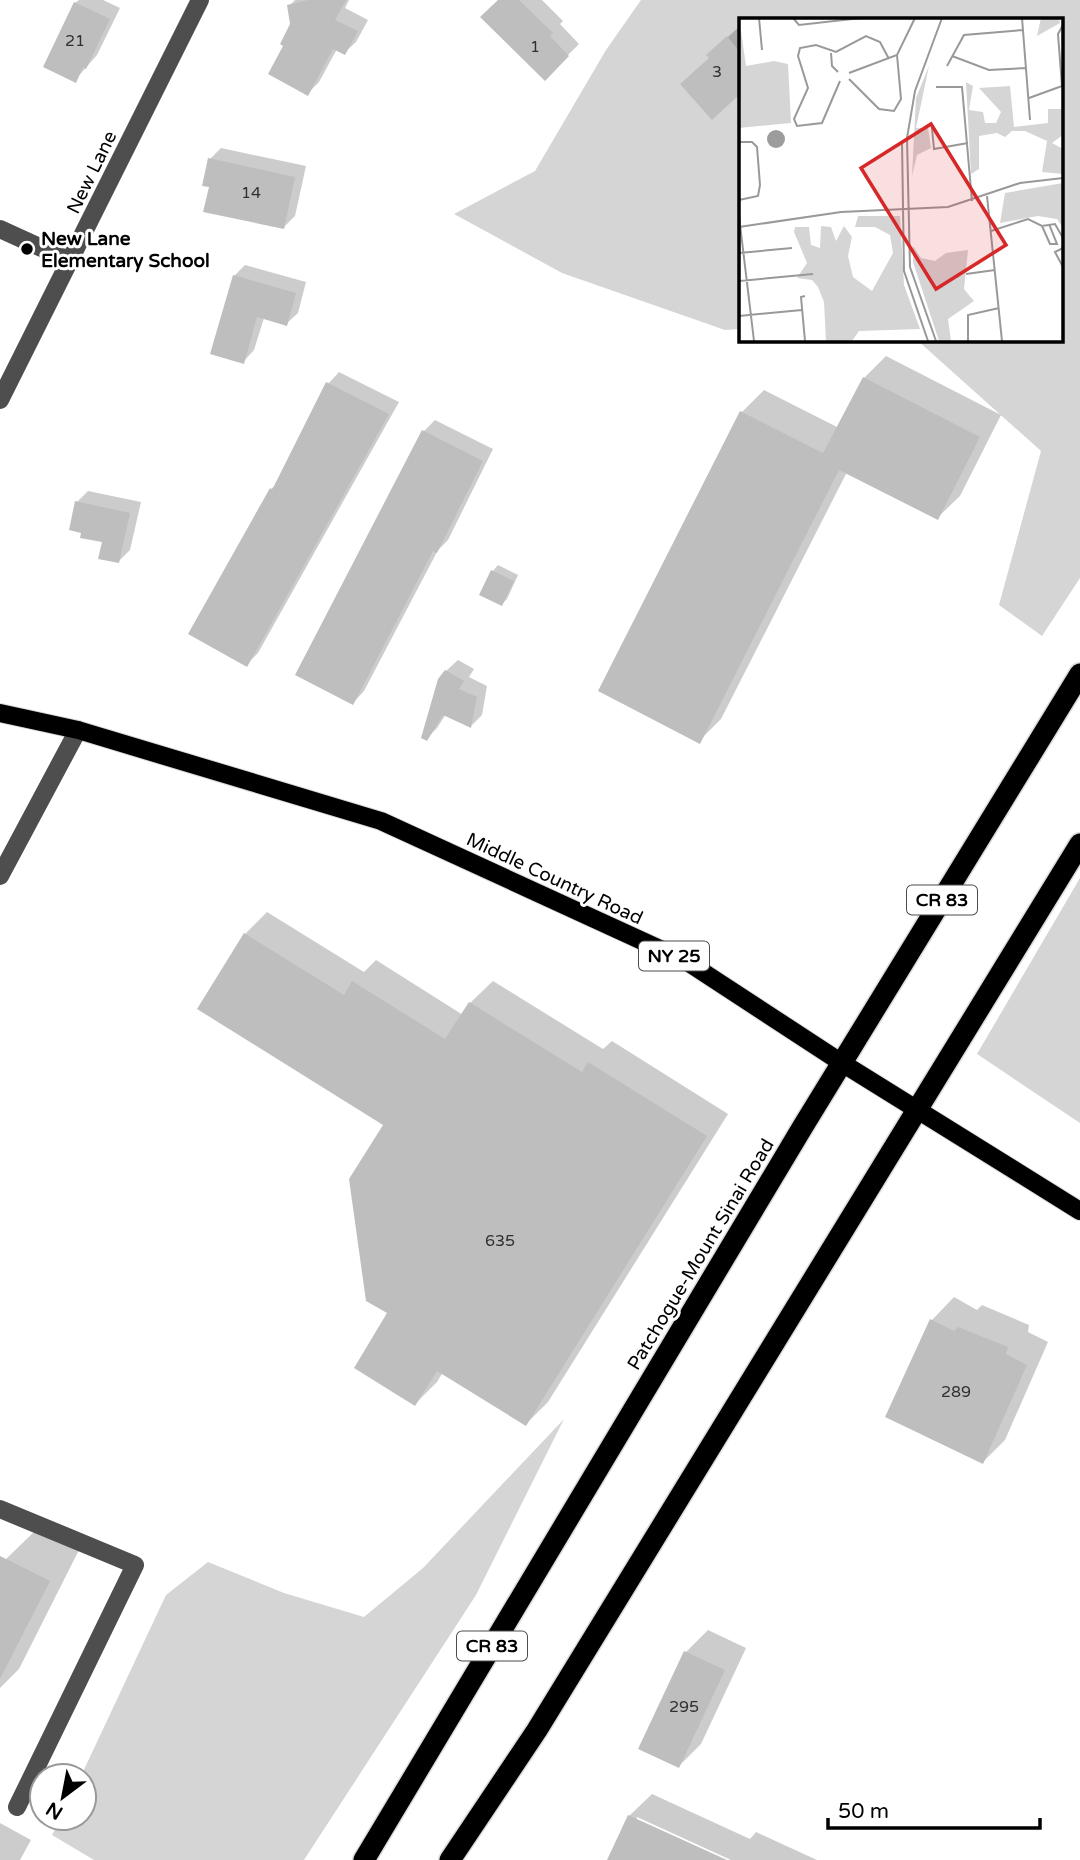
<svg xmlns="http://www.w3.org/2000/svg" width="1080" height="1860" font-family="'Varela Round',sans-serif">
  <rect width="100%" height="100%" fill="#fff"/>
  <!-- green -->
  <g fill="#d5d5d5">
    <path d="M 641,0 L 1080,0 L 1080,578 L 1042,636 L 999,605 L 1041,451 L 917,340 L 1061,340 L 1061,19 L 740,19 L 740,329 L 725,330 L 562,273 L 454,214 L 535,171 L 606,50 Z"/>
    <path d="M 1080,878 L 1080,1123 L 977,1054 Z"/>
    <path d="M 564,1419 L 476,1595 L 304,1860 L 94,1860 L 52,1835 L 61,1818 L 84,1818 L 84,1776 L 81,1776 L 166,1595 L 208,1562 L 284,1593 L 364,1617 L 423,1568 Z"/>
  </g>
  <!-- shadow -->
  <g fill="#0003">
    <path d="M 79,0 L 103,0 L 120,8 L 97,55 L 75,80 L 75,3 Z"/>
    <path d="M 295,0 L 349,0 L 345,8 L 368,20 L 356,42 L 344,53 L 337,49 L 319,82 L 307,94 L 285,46 L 292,24 L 289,6 Z"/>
    <path d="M 500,0 L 542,0 L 563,21 L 560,24 L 579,44 L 545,78 Z"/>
    <path d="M 739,27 L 740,93 L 712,117 L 711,57 L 720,44 Z"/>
    <path d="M 221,148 L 306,166 L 295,216 L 284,227 L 211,186 L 210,159 Z"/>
    <path d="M 245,265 L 306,282 L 298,313 L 286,324 L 264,318 L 254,350 L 243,362 L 234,276 Z"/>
    <path d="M 886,356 L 1001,415 L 960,496 L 937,518 L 847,472 L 721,719 L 699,741 L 742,412 L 764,390 L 839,428 L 864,378 Z"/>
    <path d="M 339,372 L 399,402 L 258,653 L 247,664 L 271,489 L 278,483 L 328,384 Z"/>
    <path d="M 435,420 L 493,449 L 448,540 L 438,550 L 364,691 L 353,703 L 424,431 Z"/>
    <path d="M 88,491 L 141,502 L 130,550 L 119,561 L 77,502 Z"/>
    <path d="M 498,565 L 518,575 L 507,599 L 502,604 L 481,594 L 493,571 Z"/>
    <path d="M 458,660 L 474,669 L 469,677 L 487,686 L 482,715 L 471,726 L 446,714 L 437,728 L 426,739 L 446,671 Z"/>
    <path d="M 267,912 L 364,972 L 376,960 L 463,1015 L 470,1003 L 493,981 L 603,1049 L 612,1041 L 728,1114 L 548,1402 L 526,1424 L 443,1372 L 437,1382 L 415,1404 L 390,1313 L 385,1125 L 245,934 Z"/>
    <path d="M 954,1297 L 977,1310 L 982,1305 L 1029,1325 L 1028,1332 L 1048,1342 L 1005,1440 L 983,1462 L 888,1416 L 932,1320 Z"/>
    <path d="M 37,1529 L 79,1550 L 19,1669 L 0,1688 L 0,1572 L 6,1559 Z"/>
    <path d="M 708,1630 L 746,1648 L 701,1744 L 679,1766 L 686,1652 Z"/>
    <path d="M 652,1794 L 750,1839 L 756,1832 L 817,1860 L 731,1860 L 637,1817 L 637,1821 L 722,1860 L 609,1860 L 629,1816 Z"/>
    <path d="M 0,1823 L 31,1840 L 20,1860 L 0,1860 Z"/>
  </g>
  <!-- building -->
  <g fill="#bebebe">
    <path d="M 308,0 L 346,0 L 335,20 L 358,31 L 345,55 L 333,49 L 308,96 L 268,74 L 283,46 L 280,44 L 290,24 L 287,5 Z"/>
    <path d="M 498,0 L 519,0 L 553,33 L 550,36 L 569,56 L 545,81 L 480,17 Z"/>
    <path d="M 74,2 L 110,19 L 86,69 L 83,67 L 76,83 L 43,67 Z"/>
    <path d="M 727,36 L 740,52 L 740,94 L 712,120 L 680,84 L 709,58 L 706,55 Z"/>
    <path d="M 208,158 L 295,177 L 284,229 L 203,212 L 209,187 L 202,186 Z"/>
    <path d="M 233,275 L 296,293 L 287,326 L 257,317 L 244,364 L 210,354 Z"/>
    <path d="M 863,377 L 980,437 L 938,520 L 839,470 L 700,744 L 598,691 L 740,411 L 823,453 Z"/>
    <path d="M 326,382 L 389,414 L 247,667 L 188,634 L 270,488 L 272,490 Z"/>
    <path d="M 422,430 L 483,461 L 437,553 L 433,551 L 353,705 L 295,675 Z"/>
    <path d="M 75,501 L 130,513 L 119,563 L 98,559 L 102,542 L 80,538 L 81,533 L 69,530 Z"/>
    <path d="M 491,570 L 514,581 L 502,606 L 479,595 Z"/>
    <path d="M 445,670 L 464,681 L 459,689 L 477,697 L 471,728 L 443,715 L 427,741 L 421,738 L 438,679 Z"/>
    <path d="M 244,933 L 344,995 L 352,981 L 445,1039 L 469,1002 L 582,1072 L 588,1062 L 707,1136 L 526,1426 L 437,1371 L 415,1406 L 354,1368 L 387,1313 L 366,1301 L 349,1179 L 383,1125 L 197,1009 Z"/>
    <path d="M 930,1319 L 954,1331 L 958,1327 L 1008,1347 L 1006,1354 L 1027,1365 L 983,1464 L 885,1417 Z"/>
    <path d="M 0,1556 L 50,1581 L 0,1679 Z"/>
    <path d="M 684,1651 L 725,1670 L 679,1768 L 638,1749 Z"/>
    <path d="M 628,1815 L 727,1860 L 607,1860 Z"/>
  </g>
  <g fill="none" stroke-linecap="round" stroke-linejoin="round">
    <!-- major casing -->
    <g stroke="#dbdbdb" stroke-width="20">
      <path id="major" d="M 0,713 L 78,730 L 381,821 L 686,961 L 842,1063 L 1080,1211"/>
    </g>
    <!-- highway casing -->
    <g stroke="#dbdbdb" stroke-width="24">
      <g id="highway">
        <path d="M 364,1860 L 802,1128 L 1080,674"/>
        <path d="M 450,1860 L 537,1730 L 1080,844"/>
      </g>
    </g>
    <!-- minor -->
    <g stroke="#4e4e4e" stroke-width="18">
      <path d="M 0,229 L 70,261"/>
      <path d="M 0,400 L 200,0"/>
      <path d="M 0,876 L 78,730"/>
      <path d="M 0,1509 L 135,1565 L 17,1807"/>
    </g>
    <!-- major -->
    <use href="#major" stroke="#000" stroke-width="18"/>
    <!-- highway -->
    <use href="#highway" stroke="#000" stroke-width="21"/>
  </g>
  <!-- markers -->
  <circle fill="#000" stroke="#fff" stroke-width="2.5" cx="27" cy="249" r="7"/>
  <g text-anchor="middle" stroke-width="6" stroke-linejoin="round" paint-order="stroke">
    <!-- number labels -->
    <g font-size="16" fill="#303030">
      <text x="75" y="46">21</text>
      <text x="535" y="52">1</text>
      <text x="717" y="77">3</text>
      <text x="251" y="198">14</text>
      <text x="500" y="1246">635</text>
      <text x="956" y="1397">289</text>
      <text x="684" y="1712">295</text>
    </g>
    <!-- shield labels -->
    <g fill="#fff" stroke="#4c4c4c" stroke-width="2">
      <rect x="907" y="885.5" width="70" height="29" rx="5"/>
      <rect x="639" y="941.5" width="70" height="29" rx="5"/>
      <rect x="457" y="1631.5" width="70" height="29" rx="5"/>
    </g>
    <g font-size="18" font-weight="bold" fill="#000">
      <text x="942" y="906">CR 83</text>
      <text x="674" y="962">NY 25</text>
      <text x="492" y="1652">CR 83</text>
    </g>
    <!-- street labels -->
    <g font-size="19" fill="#000" stroke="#fff">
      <text transform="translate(91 172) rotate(-64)" y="7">New Lane</text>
      <text transform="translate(555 878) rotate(25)" y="7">Middle Country Road</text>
      <text transform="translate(700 1254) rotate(-59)" y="7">Patchogue-Mount Sinai Road</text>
    </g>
    <!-- poi labels -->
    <g font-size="19" font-weight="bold" fill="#000" stroke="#fff" text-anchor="start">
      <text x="41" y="245">New Lane<tspan x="41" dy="22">Elementary School</tspan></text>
    </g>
  </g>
  <!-- overview -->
  <g transform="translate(739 18)">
    <rect width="324" height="324" fill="#fff"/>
    <path d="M 302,0 L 320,0 L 321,5 L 298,18 ZM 1,6 L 7,48 L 35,43 L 49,46 L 52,105 L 0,110 ZM 190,48 L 177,110 L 189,110 L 192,130 L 178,137 L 173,158 L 177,80 ZM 227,64 L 234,68 L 230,92 L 244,94 L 246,105 L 257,105 L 262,94 L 240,70 L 271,68 L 275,109 L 309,105 L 309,91 L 324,91 L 324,117 L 313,125 L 324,131 L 324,156 L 303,154 L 308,123 L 286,113 L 273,113 L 266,119 L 258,115 L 240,118 L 240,151 L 232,156 ZM 324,165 L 324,210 L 318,201 L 299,198 L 261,205 L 266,175 ZM 119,198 L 161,198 L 165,267 L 181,311 L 120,313 L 113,323 L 87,323 L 85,284 L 79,269 L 73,262 L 58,260 L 68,245 L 55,214 L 56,209 L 70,209 L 72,227 L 81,230 L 82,208 L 92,209 L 97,223 L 105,208 L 113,219 L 109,238 L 114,259 L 133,273 L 154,235 L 151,217 L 136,209 L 116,209 ZM 174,228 L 182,240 L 196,243 L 207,235 L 229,232 L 225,271 L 235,283 L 209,301 L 212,323 L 200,323 L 174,244 Z" fill="#d5d5d5"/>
    <path d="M28 121a9 9 0 1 1 18 0a9 9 0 1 1-18 0Z" fill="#9c9c9c"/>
    <path fill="none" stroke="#999" stroke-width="2" d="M 20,0 L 23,32M 54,0 L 60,7 L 122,0M 283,0 L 291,102M 92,35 L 93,48 L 99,54M 213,38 L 250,52 L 287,50M 208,48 L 225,17 L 284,12M 110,55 L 158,37 L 176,0M 110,61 L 140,91 L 155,93 L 162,81 L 158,37M 101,63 L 83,105 L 58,108 L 55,101 L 69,70 L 59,38 L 61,30 L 77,27 L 97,34 L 127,18 L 141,24 L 150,41M 197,69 L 223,69 L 233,183M 290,80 L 323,68 L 319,16 L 324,7M 193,110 L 195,131 L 229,125M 163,123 L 165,253 L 189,323M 0,124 L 13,124 L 18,129 L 21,167 L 19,178 L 0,182M 248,178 L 263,323M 0,198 L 15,323M 303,208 L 311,226 L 318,226 L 310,206M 0,209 L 102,194 L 209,189 L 281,165 L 324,160M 252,213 L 289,201 L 303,208 L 316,206 L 324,220M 324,230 L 316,234 L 324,249M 0,235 L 53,230M 227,256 L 256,252M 0,263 L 74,256M 0,298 L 63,292M 66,323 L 62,279 L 66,278M 197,323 L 171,249 L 168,120 L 176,73 L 203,0M 229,323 L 229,297 L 260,290"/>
    <path fill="#d62828" fill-opacity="0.15" stroke="#d62828" stroke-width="3.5" d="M 192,106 L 267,227 L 197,271 L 122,150 Z"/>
    <rect width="324" height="324" fill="none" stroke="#000" stroke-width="3.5"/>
  </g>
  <!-- north arrow -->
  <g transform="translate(63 1797) rotate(212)"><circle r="33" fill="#ffffff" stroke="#999999" stroke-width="2"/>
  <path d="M0-5L12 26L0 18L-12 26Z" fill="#000000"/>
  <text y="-10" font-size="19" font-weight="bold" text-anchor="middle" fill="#000000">N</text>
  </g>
  <!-- scale -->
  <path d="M828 1818v10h212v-10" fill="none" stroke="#000000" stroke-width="3.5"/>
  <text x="838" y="1818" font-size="21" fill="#000000" stroke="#ffffff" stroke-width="5" paint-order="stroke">50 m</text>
</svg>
